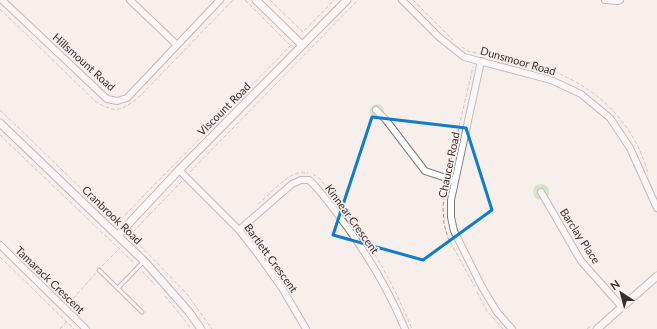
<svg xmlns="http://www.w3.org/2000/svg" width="657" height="329" font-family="Lato,sans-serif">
  <defs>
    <pattern id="grass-tufts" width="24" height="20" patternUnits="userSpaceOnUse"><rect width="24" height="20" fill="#bacfab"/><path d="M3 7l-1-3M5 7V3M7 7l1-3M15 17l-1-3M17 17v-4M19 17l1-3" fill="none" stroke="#a0b293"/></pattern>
  </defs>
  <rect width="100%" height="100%" fill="#f6efec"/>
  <!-- grass -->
  <g fill="url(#grass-tufts)">
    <circle cx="377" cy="111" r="7"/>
    <circle cx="541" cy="192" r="8"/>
  </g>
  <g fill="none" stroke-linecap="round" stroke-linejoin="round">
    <!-- service casing -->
    <g stroke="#817a78" stroke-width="5">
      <g id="service">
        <path d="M 99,270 L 142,312"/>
        <path d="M 118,288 L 144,261"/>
      </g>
    </g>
    <!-- minor casing -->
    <g stroke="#817a78" stroke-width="8">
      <g id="minor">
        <path d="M 2,0 L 107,99 L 117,101 L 127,98 L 220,0"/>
        <path d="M 130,0 L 177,45"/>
        <path d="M 402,0 L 439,37 L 464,57 L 551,80 L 581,94 L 610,118 L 630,148 L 657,208"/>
        <path d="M 605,0 L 618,1 L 620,0"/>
        <path d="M 481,61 L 451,200 L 451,217 L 454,231 L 482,287 L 497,312 L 512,329"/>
        <path d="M 376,110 L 386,120 L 425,171 L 455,181"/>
        <path d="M 179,170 L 239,230 L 257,253 L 282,288 L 306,329"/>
        <path d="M 541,192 L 581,261 L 622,307"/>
        <path d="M 239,230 L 292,184 L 301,180 L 309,180 C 318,188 325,198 333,208 C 361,244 387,286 405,329"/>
        <path d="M 0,245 L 86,329"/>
      </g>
    </g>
    <!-- tertiary casing -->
    <g stroke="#817a78" stroke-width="9">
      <g id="tertiary">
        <path d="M 256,0 L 302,45"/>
        <path d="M 0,123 L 146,263 L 189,312 L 201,329"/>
        <path d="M 118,235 L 179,170 L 347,0"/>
        <path d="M 597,329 L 657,276"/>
      </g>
    </g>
    <!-- path -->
    <g stroke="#9e9997" stroke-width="1" stroke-dasharray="4 2" stroke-linecap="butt">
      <path d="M 245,0 L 290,45"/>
      <path d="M 270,0 L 303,32 L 334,0"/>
      <path d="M 413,0 L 453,40"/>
      <path d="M 0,9 L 95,101 C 115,114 122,111 140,96 L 233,0"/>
      <path d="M 462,47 L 468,51 L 481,54"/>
      <path d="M 484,55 C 504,59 525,62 544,68 C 583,81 615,105 635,141 C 641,151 644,162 648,172"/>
      <path d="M 0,110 L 117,223 L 292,44"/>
      <path d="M 0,135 L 134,263"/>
      <path d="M 190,172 L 358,0"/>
      <path d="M 448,173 L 473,67"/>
      <path d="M 313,174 L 320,179 C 333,196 346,213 359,230 C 380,260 398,295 412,329"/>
      <path d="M 182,181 L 130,235 L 187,294 L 212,329"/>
      <path d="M 446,184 L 443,207 L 444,224 L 448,238 L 475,287"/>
      <path d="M 258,204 C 267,197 285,177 295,174 C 299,172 304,173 308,173"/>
      <path d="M 0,257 L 74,329"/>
      <path d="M 102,266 L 119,249"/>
      <path d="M 142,271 L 155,285"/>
      <path d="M 477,292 L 487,311 L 503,329"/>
      <path d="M 165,296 L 183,318 L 191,329"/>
      <path d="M 69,303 L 96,273"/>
      <path d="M 60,329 L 66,322"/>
      <path d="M 587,329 L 591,326"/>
    </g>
    <!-- service -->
    <use href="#service" stroke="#fff" stroke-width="3"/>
    <!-- minor -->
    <use href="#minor" stroke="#fff" stroke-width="6"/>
    <!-- tertiary -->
    <use href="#tertiary" stroke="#fff" stroke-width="7"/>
  </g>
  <!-- marked area -->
  <path d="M0 0H657V329H0ZM 372,117 L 466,128 L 492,210 L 423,260 L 333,235 Z" fill="#f6efec" fill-opacity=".55" fill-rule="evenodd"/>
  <path fill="none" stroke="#127cc7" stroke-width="3" stroke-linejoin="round" d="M 372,117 L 466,128 L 492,210 L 423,260 L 333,235 Z"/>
  <g text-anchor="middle" stroke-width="3.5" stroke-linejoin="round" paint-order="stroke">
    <!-- street labels -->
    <g font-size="11" fill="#33302f" stroke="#f6efec">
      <text transform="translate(518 61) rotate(16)" y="4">Dunsmoor Road</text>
      <text transform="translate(84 62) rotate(42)" y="4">Hillsmount Road</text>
      <text transform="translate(224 109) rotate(-45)" y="4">Viscount Road</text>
      <text transform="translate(449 165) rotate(-78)" y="4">Chaucer Road</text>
      <text transform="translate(112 215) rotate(44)" y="4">Cranbrook Road</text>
      <text transform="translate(352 219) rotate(54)" y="4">Kinnear Crescent</text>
      <text transform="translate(580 236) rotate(57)" y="4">Barclay Place</text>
      <text transform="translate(271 258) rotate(54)" y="4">Bartlett Crescent</text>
      <text transform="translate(50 280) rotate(44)" y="4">Tamarack Crescent</text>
    </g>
  </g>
  <!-- north arrow -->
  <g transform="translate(621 293) rotate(324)" stroke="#f6efec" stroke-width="3" paint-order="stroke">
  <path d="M0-3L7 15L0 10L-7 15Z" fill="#33302f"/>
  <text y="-6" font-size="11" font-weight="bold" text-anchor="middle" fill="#33302f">N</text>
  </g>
</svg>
